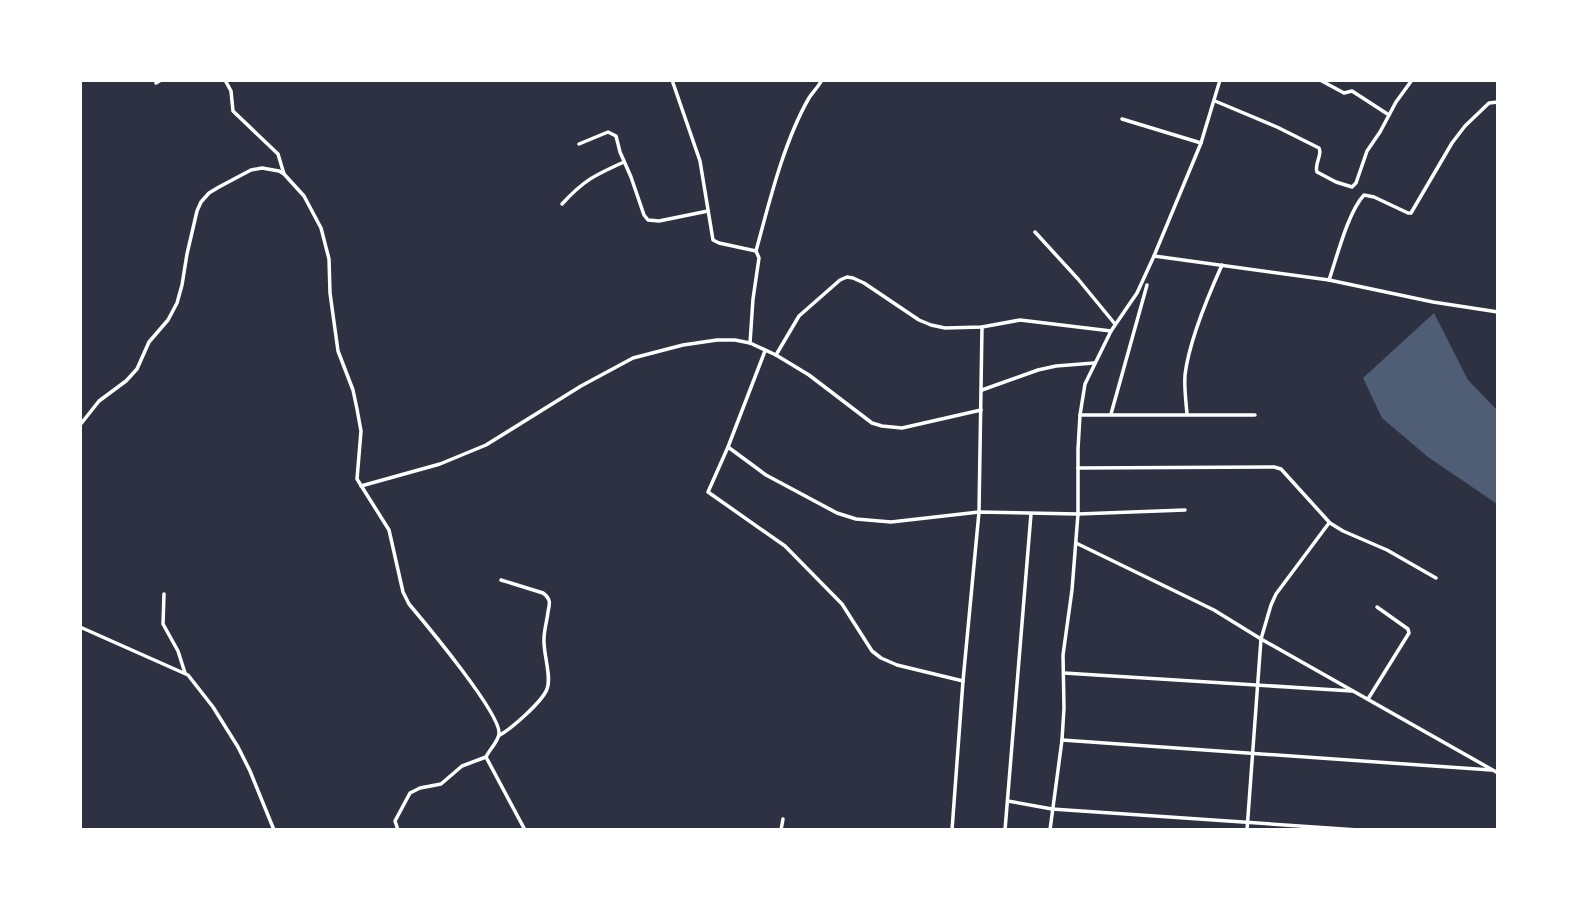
<svg xmlns="http://www.w3.org/2000/svg" width="1578" height="910" font-family="Montserrat,sans-serif">
  <rect width="100%" height="100%" fill="#2d3142"/>
  <!-- water -->
  <path fill="#4f5d75" d="M 1434,313 L 1468,380 L 1497,410 L 1497,504 L 1428,457 L 1382,418 L 1363,378 Z"/>
  <g fill="none" stroke-linecap="round" stroke-linejoin="round">
    <!-- minor -->
    <g stroke="#fff" stroke-width="3.5">
      <path d="M 225,80 L 231,91 L 233,111 L 278,154 L 284,174"/>
      <path d="M 672,80 L 700,161 L 713,240 L 719,243 L 756,251 L 759,258 L 753,299 L 750,343"/>
      <path d="M 1320,80 L 1344,93 L 1352,91 L 1389,115"/>
      <path d="M 156,83 L 161,80"/>
      <path d="M 1215,101 L 1277,127 L 1319,148 C 1323,155 1314,163 1317,172 L 1336,182 L 1352,187 L 1356,183 L 1367,151 L 1380,132 L 1396,102 L 1412,80"/>
      <path d="M 1122,119 L 1201,143"/>
      <path d="M 579,144 L 608,132 L 616,136 L 620,152 L 631,177 L 644,215 L 648,220 L 659,221 L 708,211"/>
      <path d="M 562,204 C 584,180 595,175 624,162"/>
      <path d="M 1035,232 L 1078,279 L 1115,324"/>
      <path d="M 756,251 C 769,203 784,141 809,98 C 813,92 818,87 822,80"/>
      <path d="M 1154,256 L 1329,280 L 1433,302 L 1498,312"/>
      <path d="M 1329,280 C 1337,257 1348,212 1364,195 L 1374,197 L 1408,213 L 1411,213 L 1452,143 L 1465,126 L 1489,103 L 1498,102"/>
      <path d="M 765,351 L 728,447 L 708,492 L 785,546 L 842,604 L 872,651 L 881,658 L 897,665 L 963,681"/>
      <path d="M 776,355 L 799,316 L 840,280 L 847,277 L 853,278 L 864,283 L 919,320 L 931,325 L 945,328 L 982,327 L 1020,320 L 1111,331"/>
      <path d="M 982,390 L 1038,370 L 1056,366 L 1094,363"/>
      <path d="M 1111,414 L 1147,285"/>
      <path d="M 1187,414 C 1186,401 1184,388 1185,375 C 1189,341 1208,296 1222,265"/>
      <path d="M 1080,415 L 1255,415"/>
      <path d="M 80,425 L 99,401 L 126,381 L 137,369 L 149,342 L 168,320 L 177,303 L 182,285 L 187,254 L 197,211 L 201,202 L 209,193 L 219,187 L 251,170 L 262,168 L 279,171 L 284,174 L 304,196 L 321,228 L 329,259 L 330,293 L 338,351 L 353,390 L 357,409 L 361,431 L 357,479 L 389,530 L 403,592 L 409,604 C 425,623 502,715 499,734 C 498,742 489,750 486,757 L 525,830"/>
      <path d="M 728,447 L 766,475 L 837,513 L 856,519 L 891,522 L 979,512 L 1078,514 L 1072,590 L 1063,655 L 1064,708 L 1062,740 L 1050,830"/>
      <path d="M 1078,468 L 1274,467 L 1281,469 L 1330,523 L 1343,531 L 1387,550 L 1436,578"/>
      <path d="M 361,486 L 440,464 L 486,445 L 581,386 L 633,358 L 683,345 L 717,340 L 735,340 L 750,343 L 776,355 L 809,375 L 872,423 L 882,426 L 902,428 L 981,410"/>
      <path d="M 1185,510 L 1078,514 L 1078,449 L 1080,415 L 1085,384 L 1111,331 L 1137,293 L 1154,256 L 1201,143 L 1220,80"/>
      <path d="M 1076,543 L 1214,610 L 1261,639 L 1498,773"/>
      <path d="M 164,594 L 163,624 L 178,651 L 185,673"/>
      <path d="M 80,627 L 188,675 L 213,707 L 238,747 L 250,771 L 274,830"/>
      <path d="M 1064,673 L 1352,691"/>
      <path d="M 1368,699 L 1409,633 L 1408,629 L 1377,607"/>
      <path d="M 500,735 C 512,728 542,702 547,689 C 552,677 543,653 544,639 C 544,630 547,621 548,612 C 550,603 551,599 543,593 L 501,580"/>
      <path d="M 1062,740 L 1491,770"/>
      <path d="M 1008,801 L 1052,809 L 1358,830"/>
      <path d="M 398,830 L 395,821 L 410,793 L 420,788 L 441,784 L 462,766 L 486,757"/>
      <path d="M 781,830 L 783,819"/>
      <path d="M 952,830 L 963,681 L 979,512 L 982,327"/>
      <path d="M 1005,830 L 1031,514"/>
      <path d="M 1247,830 L 1261,639 L 1271,605 L 1276,594 L 1329,523"/>
    </g>
  </g>
  <!-- border -->
  <rect width="1578" height="910" fill="none" stroke="#ffffff" stroke-width="164"/>
</svg>
